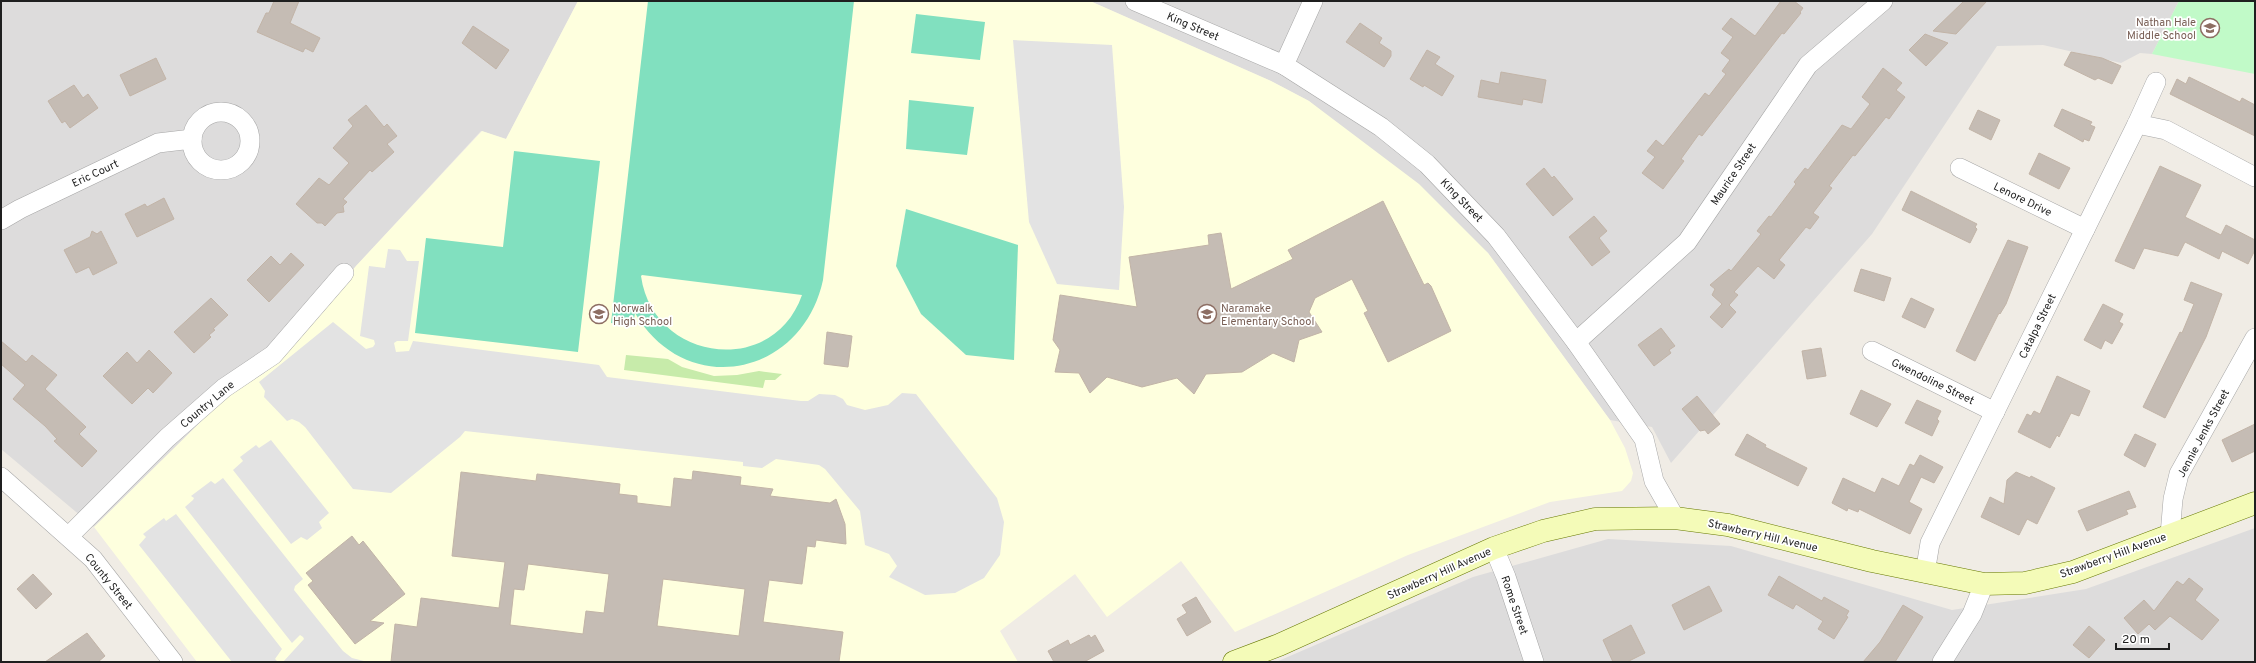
<svg xmlns="http://www.w3.org/2000/svg" width="2256" height="663" font-family="Overpass,sans-serif">
  <rect width="100%" height="100%" fill="#f0ece5"/>
  <!-- residential -->
  <g fill="#dddcdc">
    <path d="M 1,1 L 578,1 L 506,139 L 481,131 L 356,266 L 276,362 L 263,374 L 228,395 L 94,527 L 1,449 Z"/>
    <path d="M 1090,1 L 2179,1 L 2152,54 L 2140,53 L 2121,63 L 2043,45 L 1997,46 L 1872,234 L 1671,463 L 1652,427 L 1610,420 L 1488,253 L 1309,101 L 1271,81 Z"/>
    <path d="M 2255,528 L 2255,662 L 1276,662 L 1473,577 L 1608,539 L 1731,546 L 1952,610 L 2086,589 Z"/>
  </g>
  <!-- education -->
  <path fill="#feffde" d="M 578,1 L 1090,1 L 1271,81 L 1309,101 L 1419,184 L 1488,253 L 1610,420 L 1625,448 L 1633,473 L 1631,481 L 1622,491 L 1550,502 L 1408,555 L 1235,632 L 1181,561 L 1107,617 L 1075,574 L 1000,631 L 1018,662 L 197,662 L 94,527 L 228,395 L 263,374 L 276,362 L 356,266 L 482,131 L 506,139 Z"/>
  <!-- grass -->
  <path fill="#c7ebaa" d="M 626,355 L 668,359 L 682,367 L 714,376 L 737,375 L 759,371 L 782,374 L 775,380 L 765,380 L 763,388 L 624,370 Z"/>
  <!-- park -->
  <path fill="#c1fac8" d="M 2179,1 L 2255,1 L 2255,74 L 2152,54 Z"/>
  <!-- pitch -->
  <g fill="#81e0bf" fill-rule="evenodd">
    <path d="M 648,1 L 854,1 L 823,280 C 802,377 686,400 635,313 L 633,326 L 611,323 ZM 641,276 L 642,275 L 802,295 C 773,378 653,362 641,276 Z"/>
    <path d="M 916,14 L 985,22 L 980,60 L 911,53 Z"/>
    <path d="M 909,100 L 974,107 L 967,155 L 906,149 Z"/>
    <path d="M 514,151 L 600,161 L 578,352 L 415,333 L 426,238 L 503,247 Z"/>
    <path d="M 906,209 L 1018,245 L 1014,360 L 966,355 L 921,314 L 896,266 Z"/>
  </g>
  <!-- parking -->
  <g fill="#e3e3e3">
    <path d="M 1013,40 L 1112,45 L 1124,207 L 1119,290 L 1057,284 L 1029,222 Z"/>
    <path d="M 388,249 L 400,250 L 407,261 L 419,261 L 408,341 L 397,341 L 394,343 L 396,352 L 409,351 L 413,341 L 599,365 L 607,377 L 801,401 L 808,401 L 819,394 L 835,395 L 843,399 L 847,405 L 865,410 L 888,405 L 902,393 L 916,394 L 997,498 L 1004,522 L 1000,555 L 984,578 L 955,593 L 925,595 L 889,577 L 897,566 L 889,554 L 865,545 L 860,511 L 825,469 L 819,465 L 776,459 L 762,468 L 743,466 L 743,462 L 465,431 L 460,437 L 391,493 L 353,489 L 305,427 L 299,422 L 292,419 L 287,421 L 264,397 L 265,391 L 259,382 L 333,322 L 366,349 L 373,347 L 375,344 L 374,340 L 360,336 L 369,266 L 385,268 Z"/>
    <path d="M 271,440 L 329,513 L 319,522 L 322,528 L 307,540 L 301,537 L 291,544 L 233,470 L 243,461 L 240,457 L 256,445 L 259,448 Z"/>
    <path d="M 223,478 L 303,579 L 295,586 L 294,590 L 343,651 L 352,658 L 368,662 L 283,662 L 304,639 L 303,637 L 300,635 L 292,643 L 185,507 L 193,500 L 194,498 L 191,496 L 211,481 L 215,484 Z"/>
    <path d="M 176,514 L 282,649 L 275,659 L 278,662 L 232,662 L 139,545 L 146,537 L 143,534 L 164,518 L 166,521 Z"/>
  </g>
  <!-- building -->
  <g fill="#c5bcb4" stroke="#c2b4a7" fill-rule="evenodd">
    <path d="M 274,1 L 299,1 L 290,23 L 320,38 L 313,52 L 305,48 L 303,52 L 257,32 L 266,13 L 269,13 Z"/>
    <path d="M 1781,1 L 1794,1 L 1803,8 L 1800,12 L 1801,13 L 1784,34 L 1782,33 L 1702,136 L 1699,134 L 1681,159 L 1684,161 L 1663,189 L 1642,173 L 1655,157 L 1647,151 L 1656,140 L 1663,146 L 1705,93 L 1709,96 L 1726,74 L 1722,71 L 1730,60 L 1721,53 L 1733,37 L 1722,29 L 1731,18 L 1755,36 Z"/>
    <path d="M 1964,1 L 1987,1 L 1956,34 L 1933,31 Z"/>
    <path d="M 1360,23 L 1382,38 L 1379,43 L 1391,51 L 1391,56 L 1384,67 L 1346,42 Z"/>
    <path d="M 473,26 L 509,50 L 496,69 L 462,43 Z"/>
    <path d="M 1925,34 L 1948,43 L 1926,66 L 1909,50 Z"/>
    <path d="M 1427,50 L 1440,57 L 1435,64 L 1454,76 L 1442,96 L 1424,85 L 1423,87 L 1410,79 Z"/>
    <path d="M 2071,52 L 2102,58 L 2121,66 L 2112,84 L 2098,78 L 2095,80 L 2064,65 Z"/>
    <path d="M 156,58 L 166,79 L 130,96 L 120,75 Z"/>
    <path d="M 1883,68 L 1902,83 L 1896,90 L 1905,97 L 1889,119 L 1886,117 L 1855,156 L 1853,155 L 1829,186 L 1832,188 L 1813,213 L 1819,217 L 1810,229 L 1806,227 L 1779,260 L 1785,265 L 1774,279 L 1758,266 L 1734,292 L 1738,295 L 1729,305 L 1736,312 L 1722,328 L 1710,317 L 1722,304 L 1712,295 L 1715,289 L 1710,285 L 1729,269 L 1731,271 L 1761,234 L 1757,231 L 1769,216 L 1771,217 L 1796,184 L 1794,182 L 1805,168 L 1808,170 L 1842,125 L 1851,129 L 1870,104 L 1862,97 Z"/>
    <path d="M 1501,72 L 1546,80 L 1542,103 L 1523,99 L 1522,105 L 1478,97 L 1481,80 L 1499,84 Z"/>
    <path d="M 2189,77 L 2240,102 L 2242,98 L 2255,105 L 2255,136 L 2170,94 L 2177,79 L 2186,84 Z"/>
    <path d="M 74,85 L 83,98 L 88,94 L 98,108 L 70,128 L 65,121 L 62,123 L 60,120 L 48,101 Z"/>
    <path d="M 366,105 L 384,127 L 387,124 L 397,136 L 387,144 L 394,152 L 372,172 L 370,170 L 343,199 L 347,202 L 343,206 L 344,212 L 337,213 L 325,226 L 322,223 L 317,223 L 296,204 L 319,178 L 329,185 L 349,163 L 333,148 L 353,126 L 348,120 Z"/>
    <path d="M 2062,109 L 2092,122 L 2090,125 L 2095,127 L 2089,141 L 2084,139 L 2083,142 L 2054,126 Z"/>
    <path d="M 1978,110 L 2000,120 L 1991,140 L 1969,129 Z"/>
    <path d="M 2039,153 L 2070,168 L 2059,189 L 2029,174 Z"/>
    <path d="M 2160,166 L 2201,185 L 2185,217 L 2221,235 L 2226,225 L 2255,240 L 2255,250 L 2248,264 L 2222,251 L 2219,259 L 2185,242 L 2178,256 L 2144,248 L 2134,269 L 2115,261 Z"/>
    <path d="M 1544,168 L 1552,178 L 1554,176 L 1573,199 L 1553,216 L 1526,184 Z"/>
    <path d="M 1911,191 L 1977,224 L 1975,227 L 1977,229 L 1970,243 L 1902,210 Z"/>
    <path d="M 164,198 L 174,219 L 137,237 L 125,214 L 145,204 L 147,207 Z"/>
    <path d="M 1383,201 L 1424,285 L 1428,283 L 1431,286 L 1451,331 L 1388,362 L 1364,313 L 1368,311 L 1352,279 L 1315,298 L 1309,312 L 1322,332 L 1299,340 L 1294,362 L 1273,353 L 1242,372 L 1206,374 L 1194,394 L 1177,378 L 1142,387 L 1107,377 L 1090,393 L 1079,373 L 1055,372 L 1060,350 L 1053,340 L 1060,295 L 1137,307 L 1129,257 L 1209,245 L 1208,235 L 1221,233 L 1231,289 L 1293,259 L 1288,250 Z"/>
    <path d="M 1594,216 L 1607,231 L 1599,238 L 1610,252 L 1592,266 L 1569,237 Z"/>
    <path d="M 92,231 L 97,234 L 101,231 L 117,263 L 93,275 L 89,267 L 76,273 L 64,250 L 90,237 Z"/>
    <path d="M 2008,240 L 2028,247 L 2006,304 L 2000,314 L 1999,313 L 1975,361 L 1956,351 Z"/>
    <path d="M 291,253 L 304,265 L 269,302 L 247,280 L 271,256 L 280,265 Z"/>
    <path d="M 1861,269 L 1891,278 L 1884,301 L 1854,291 Z"/>
    <path d="M 2191,282 L 2222,294 L 2206,337 L 2165,418 L 2143,407 L 2180,332 L 2182,333 L 2194,304 L 2184,300 Z"/>
    <path d="M 211,298 L 228,315 L 213,329 L 215,330 L 209,335 L 211,337 L 194,353 L 174,332 Z"/>
    <path d="M 1911,298 L 1934,309 L 1925,328 L 1902,317 Z"/>
    <path d="M 2103,304 L 2123,314 L 2119,322 L 2123,324 L 2112,344 L 2105,340 L 2101,349 L 2084,340 Z"/>
    <path d="M 1661,328 L 1675,346 L 1669,350 L 1671,353 L 1654,366 L 1638,345 Z"/>
    <path d="M 827,332 L 852,336 L 848,367 L 824,364 Z"/>
    <path d="M 1,341 L 26,362 L 32,355 L 57,375 L 45,389 L 86,427 L 79,434 L 97,451 L 82,467 L 54,441 L 57,439 L 45,426 L 13,399 L 25,385 L 1,364 Z"/>
    <path d="M 1821,348 L 1826,376 L 1807,379 L 1802,351 Z"/>
    <path d="M 149,350 L 172,373 L 153,393 L 148,388 L 132,404 L 103,376 L 127,352 L 137,363 Z"/>
    <path d="M 2057,376 L 2090,391 L 2079,416 L 2071,413 L 2059,437 L 2057,435 L 2050,448 L 2018,432 L 2027,414 L 2031,416 L 2034,411 L 2040,414 Z"/>
    <path d="M 1861,390 L 1891,404 L 1877,427 L 1850,414 Z"/>
    <path d="M 1697,396 L 1720,424 L 1708,434 L 1705,430 L 1700,431 L 1682,409 Z"/>
    <path d="M 1917,400 L 1941,411 L 1937,419 L 1939,421 L 1932,436 L 1905,423 Z"/>
    <path d="M 2255,424 L 2255,451 L 2232,462 L 2222,440 Z"/>
    <path d="M 1747,434 L 1766,445 L 1765,447 L 1807,468 L 1798,486 L 1735,455 Z"/>
    <path d="M 2135,434 L 2156,444 L 2145,467 L 2124,455 Z"/>
    <path d="M 1920,455 L 1943,467 L 1934,483 L 1921,477 L 1909,502 L 1922,509 L 1910,534 L 1859,509 L 1858,512 L 1848,508 L 1847,511 L 1832,503 L 1843,478 L 1875,493 L 1882,478 L 1899,486 L 1910,464 L 1914,466 Z"/>
    <path d="M 693,471 L 741,477 L 740,485 L 773,489 L 770,496 L 830,503 L 836,499 L 845,524 L 846,544 L 816,540 L 815,547 L 807,546 L 802,584 L 769,580 L 763,622 L 843,632 L 839,662 L 391,662 L 395,624 L 417,627 L 421,598 L 499,608 L 505,562 L 452,556 L 461,472 L 536,481 L 537,474 L 620,484 L 619,494 L 637,496 L 637,503 L 671,507 L 674,478 L 692,480 ZM 528,564 L 609,574 L 604,613 L 586,611 L 583,634 L 510,625 L 514,589 L 524,590 ZM 663,579 L 745,589 L 739,636 L 657,626 Z"/>
    <path d="M 2016,472 L 2030,478 L 2031,476 L 2055,488 L 2037,524 L 2027,519 L 2019,535 L 1981,517 L 1990,497 L 2004,504 L 2007,480 Z"/>
    <path d="M 2129,491 L 2136,507 L 2126,510 L 2128,514 L 2087,531 L 2078,511 Z"/>
    <path d="M 352,536 L 359,545 L 363,541 L 405,594 L 370,621 L 384,623 L 355,644 L 308,585 L 313,581 L 306,573 Z"/>
    <path d="M 33,574 L 52,594 L 36,609 L 17,589 Z"/>
    <path d="M 1779,576 L 1822,601 L 1824,597 L 1849,611 L 1846,616 L 1848,617 L 1834,639 L 1818,629 L 1823,621 L 1796,604 L 1793,609 L 1768,595 Z"/>
    <path d="M 2189,578 L 2203,589 L 2195,600 L 2219,620 L 2202,640 L 2170,616 L 2155,630 L 2149,624 L 2138,634 L 2124,618 L 2144,600 L 2154,611 L 2177,581 L 2183,585 Z"/>
    <path d="M 1709,586 L 1722,611 L 1684,630 L 1672,605 Z"/>
    <path d="M 1196,597 L 1211,622 L 1187,636 L 1177,619 L 1187,613 L 1182,605 Z"/>
    <path d="M 1903,605 L 1923,617 L 1895,662 L 1863,662 L 1880,642 Z"/>
    <path d="M 1631,625 L 1645,653 L 1627,662 L 1613,662 L 1603,640 Z"/>
    <path d="M 2089,626 L 2105,640 L 2089,658 L 2073,645 Z"/>
    <path d="M 87,633 L 105,656 L 98,662 L 45,662 Z"/>
    <path d="M 1089,635 L 1091,638 L 1095,635 L 1104,651 L 1084,662 L 1054,662 L 1048,651 L 1068,640 L 1070,645 Z"/>
  </g>
  <g fill="none" stroke-linecap="round" stroke-linejoin="round">
    <!-- street casing -->
    <g stroke="#a6a6a6" stroke-width="20">
      <g id="street">
        <path d="M 1135,1 L 1284,65 L 1381,127 L 1427,164 L 1496,236 L 1576,342 L 1644,439 L 1654,481 L 1675,518"/>
        <path d="M 1284,65 L 1313,1"/>
        <circle cx="221" cy="141" r="29"/>
        <path d="M 2137,124 L 2166,130 L 2255,177"/>
        <path d="M 1960,168 L 2085,229"/>
        <path d="M 1,220 L 20,209 L 158,143 L 192,139"/>
        <path d="M 1576,342 L 1687,242 L 1808,65 L 1883,1"/>
        <path d="M 1872,351 L 1995,412"/>
        <path d="M 1,477 L 93,559 L 173,662"/>
        <path d="M 2170,535 L 2173,499 L 2179,474 L 2255,338"/>
        <path d="M 69,536 L 167,438 L 224,388 L 273,355 L 344,273"/>
        <path d="M 1494,548 L 1506,577 L 1534,662"/>
        <path d="M 1925,573 L 1930,543 L 2137,124 L 2156,82"/>
        <path d="M 1942,662 L 1972,614 L 1984,584"/>
      </g>
    </g>
    <!-- secondary casing -->
    <g stroke="#677903" stroke-width="23">
      <path id="secondary" d="M 1234,662 L 1279,645 L 1494,548 L 1543,531 L 1595,519 L 1675,518 L 1728,525 L 1872,561 L 1984,584 L 2025,583 L 2073,572 L 2255,503"/>
    </g>
    <!-- street -->
    <use href="#street" stroke="#fff" stroke-width="19"/>
    <!-- secondary -->
    <use href="#secondary" stroke="#f4fbb8" stroke-width="22"/>
  </g>
  <!-- icons -->
  <defs>
    <g id="school-ring" transform="scale(1)"><circle r="9.5" fill="#fff" stroke="#8d6e63" stroke-width="1.5"/><path d="M0-5L7-2L0 1L-7-2ZM-4 1L0 2.5L4 1V4Q0 6-4 4Z" fill="#8d6e63"/></g>
  </defs>
  <g fill-rule="evenodd">
    <use href="#school-ring" x="2210" y="28"/>
    <use href="#school-ring" x="599" y="314"/>
    <use href="#school-ring" x="1207" y="314"/>
  </g>
  <g text-anchor="middle" stroke-width="3.5" stroke-linejoin="round" paint-order="stroke">
    <!-- education labels -->
    <g font-size="11" fill="#785e54" stroke="#fff" text-anchor="start">
      <text x="2196" y="26" text-anchor="end">Nathan Hale<tspan x="2196" dy="13">Middle School</tspan></text>
      <text x="613" y="312">Norwalk<tspan x="613" dy="13">High School</tspan></text>
      <text x="1221" y="312">Naramake<tspan x="1221" dy="13">Elementary School</tspan></text>
    </g>
    <!-- street labels -->
    <g font-size="11" fill="#1f1f1f" stroke="#fff">
      <text transform="translate(1193 26) rotate(23)" y="4">King Street</text>
      <text transform="translate(95 173) rotate(-25)" y="4">Eric Court</text>
      <text transform="translate(1733 174) rotate(-56)" y="4">Maurice Street</text>
      <text transform="translate(2023 199) rotate(26)" y="4">Lenore Drive</text>
      <text transform="translate(1462 200) rotate(46)" y="4">King Street</text>
      <text transform="translate(2037 326) rotate(-64)" y="4">Catalpa Street</text>
      <text transform="translate(1933 381) rotate(26)" y="4">Gwendoline Street</text>
      <text transform="translate(207 404) rotate(-40)" y="4">Country Lane</text>
      <text transform="translate(2203 433) rotate(-62)" y="4">Jennie Jenks Street</text>
      <text transform="translate(1763 535) rotate(13)" y="4">Strawberry Hill Avenue</text>
      <text transform="translate(2113 555) rotate(-20)" y="4">Strawberry Hill Avenue</text>
      <text transform="translate(1439 573) rotate(-24)" y="4">Strawberry Hill Avenue</text>
      <text transform="translate(109 581) rotate(51)" y="4">County Street</text>
      <text transform="translate(1515 605) rotate(71)" y="4">Rome Street</text>
    </g>
  </g>
  <!-- border -->
  <rect width="2256" height="663" fill="none" stroke="#1f1f1f" stroke-width="4"/>
  <!-- scale -->
  <path d="M2116 643v6h53v-6" fill="none" stroke="#1f1f1f" stroke-width="2"/>
  <text x="2122" y="643" font-size="12" fill="#1f1f1f" stroke="#ffffff" stroke-width="3" paint-order="stroke">20 m</text>
</svg>
